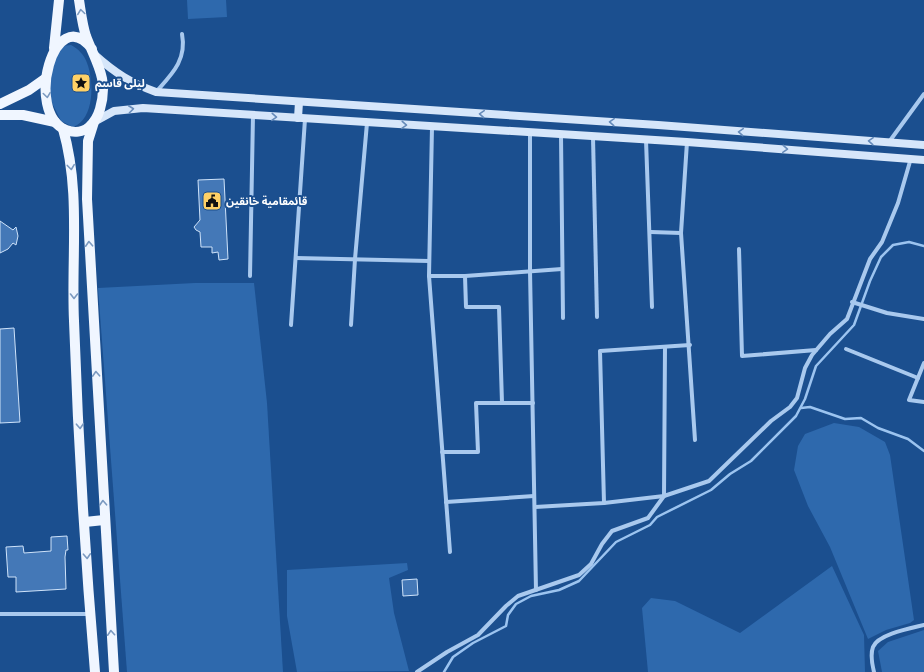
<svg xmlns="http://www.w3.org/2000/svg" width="924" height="672" font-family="'DM Sans','Noto Sans Arabic',sans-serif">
  <rect width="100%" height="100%" fill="#1b4f8f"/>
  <!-- green -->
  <g fill="#2e69ad">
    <path d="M 187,0 L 226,0 L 227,17 L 188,19 Z"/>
    <path d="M 71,45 C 78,49 84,54 87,63 C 94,81 95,119 73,127 L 61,121 L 50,99 L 50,71 L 62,46 Z"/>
    <path d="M 195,283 L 254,283 L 267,403 L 283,672 L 127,672 L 98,288 Z"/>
    <path d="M 834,423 L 859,427 L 885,442 L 890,455 L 914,620 L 910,623 L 886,630 L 868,639 L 830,547 L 808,506 L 794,470 L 798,446 L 805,434 Z"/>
    <path d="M 407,563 L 408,570 L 389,578 L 394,613 L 409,671 L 297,672 L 287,616 L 287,570 Z"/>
    <path d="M 832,566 L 864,635 L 865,672 L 648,672 L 642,608 L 651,598 L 675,601 L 740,633 Z"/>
    <path d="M 924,630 L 924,672 L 882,672 L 878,651 L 888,642 Z"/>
  </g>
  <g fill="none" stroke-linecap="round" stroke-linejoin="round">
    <!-- stream -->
    <g stroke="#9cc4f0" stroke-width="2.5">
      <path d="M 801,408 L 810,407 L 845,419 L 861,418 L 878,428 L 908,439 L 924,451"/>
      <path d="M 444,672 L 453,657 L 473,643 L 506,626 L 508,615 L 516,604 L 531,596 L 559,590 L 579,581 L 616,542 L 650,525 L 657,517 L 711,490 L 730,474 L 751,461 L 796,416 L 805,399 L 816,366 L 854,325 L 870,281 L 881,257 L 893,245 L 909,242 L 924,246"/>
    </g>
  </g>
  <!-- building -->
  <g fill="#4478b7" stroke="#cfe3fa">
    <path d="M 224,179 L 228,259 L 219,260 L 218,252 L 212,253 L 212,247 L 201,247 L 200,232 L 196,230 L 194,227 L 200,220 L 198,180 Z"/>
    <path d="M 0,221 L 13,230 L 16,227 L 18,236 L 16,245 L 13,243 L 8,249 L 0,253 Z"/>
    <path d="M 14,328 L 20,422 L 0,423 L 0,329 Z"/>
    <path d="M 67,536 L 68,550 L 66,550 L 65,557 L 66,589 L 16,592 L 16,577 L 8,577 L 6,547 L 23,546 L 24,553 L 51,551 L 51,537 Z"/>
    <path d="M 417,579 L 418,595 L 403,596 L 402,580 Z"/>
  </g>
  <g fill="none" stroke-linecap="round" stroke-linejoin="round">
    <!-- street -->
    <g stroke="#a9c9ee" stroke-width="4">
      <path d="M 156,92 C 172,74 187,60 182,34"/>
      <path d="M 432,127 L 429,276 L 450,552"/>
      <path d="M 530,133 L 530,271 L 536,590"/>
      <path d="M 561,135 L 563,318"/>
      <path d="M 593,137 L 597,317"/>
      <path d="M 646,140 L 652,307"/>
      <path d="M 687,142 L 681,233 L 695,440"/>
      <path d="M 889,142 L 924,94"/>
      <path d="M 651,232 L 681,233"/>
      <path d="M 739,249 L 742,356 L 816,350"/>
      <path d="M 296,258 L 429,261"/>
      <path d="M 250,276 L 253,115"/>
      <path d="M 429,276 L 465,276 L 562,269"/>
      <path d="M 465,276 L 466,307 L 499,307 L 502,403"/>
      <path d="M 852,302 L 887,313 L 924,319"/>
      <path d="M 291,325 L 305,119"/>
      <path d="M 351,325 L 355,259 L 367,123"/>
      <path d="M 846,349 L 918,378"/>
      <path d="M 924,363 L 909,400 L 924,402"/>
      <path d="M 442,452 L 478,452 L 476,403 L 533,403"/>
      <path d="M 446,502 L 534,496"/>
      <path d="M 604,503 L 600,351 L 690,345"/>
      <path d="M 535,507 L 604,503 L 664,496 L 665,347"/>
      <path d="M 0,614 L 90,614"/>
      <path d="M 417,672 L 447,652 L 478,635 L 506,606 L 518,596 L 579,575 L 591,564 L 602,544 L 612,531 L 648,518 L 664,496 L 709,481 L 771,421 L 790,407 L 797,398 L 805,368 L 812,355 L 830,334 L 847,319 L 870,259 L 882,242 L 898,203 L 911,158"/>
      <path d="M 874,672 C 872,664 870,655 873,647 C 878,634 912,628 924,625"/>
    </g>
    <!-- secondary -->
    <g stroke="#d6e6fa" stroke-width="8">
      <path d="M 95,55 C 115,73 131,83 156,92 L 658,125 L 924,145"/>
      <path d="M 298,118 L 299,102"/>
      <path d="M 94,122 L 114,111 L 143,108 L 687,142 L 924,160"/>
    </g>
    <!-- primary -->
    <g stroke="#f0f6ff" stroke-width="10">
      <path d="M 79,0 C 81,12 82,24 86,36 C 96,63 109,78 100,109 C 98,116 95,122 89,127 C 83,132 74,133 66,130 C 24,113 54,0 92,49"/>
      <path d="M 54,48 L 59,0"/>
      <path d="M 0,104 L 29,90 L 46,78"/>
      <path d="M 0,115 L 23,115 L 55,122"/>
      <path d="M 94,122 L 88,141 L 87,199 L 114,672"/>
      <path d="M 63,129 C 81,191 71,257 74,321 C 78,438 85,555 95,672"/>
      <path d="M 85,522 L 104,520"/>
    </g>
  </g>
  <!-- one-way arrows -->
  <defs><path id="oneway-chevron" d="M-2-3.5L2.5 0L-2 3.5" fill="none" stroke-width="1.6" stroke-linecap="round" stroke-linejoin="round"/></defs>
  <g stroke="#7b9ac1">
    <use href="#oneway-chevron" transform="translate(81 12) rotate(-98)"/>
    <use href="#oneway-chevron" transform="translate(47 95) rotate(82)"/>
    <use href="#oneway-chevron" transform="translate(71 167) rotate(83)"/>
    <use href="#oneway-chevron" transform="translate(89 244) rotate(-93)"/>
    <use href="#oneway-chevron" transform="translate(74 296) rotate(90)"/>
    <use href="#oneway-chevron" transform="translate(96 374) rotate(-93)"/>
    <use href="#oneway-chevron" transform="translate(80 426) rotate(87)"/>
    <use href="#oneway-chevron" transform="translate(103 503) rotate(-93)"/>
    <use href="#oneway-chevron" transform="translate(87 556) rotate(87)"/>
    <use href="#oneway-chevron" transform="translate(111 633) rotate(-94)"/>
  </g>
  <g stroke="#668bba">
    <use href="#oneway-chevron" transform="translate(131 109) rotate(-7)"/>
    <use href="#oneway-chevron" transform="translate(482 114) rotate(-176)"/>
    <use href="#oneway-chevron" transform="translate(274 117) rotate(4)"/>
    <use href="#oneway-chevron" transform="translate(612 122) rotate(-176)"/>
    <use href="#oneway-chevron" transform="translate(404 125) rotate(4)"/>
    <use href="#oneway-chevron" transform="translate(741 132) rotate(-176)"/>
    <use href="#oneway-chevron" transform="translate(871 141) rotate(-176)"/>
    <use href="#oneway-chevron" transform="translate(785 149) rotate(4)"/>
  </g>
  <!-- icons -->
  <defs>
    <g id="sight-square" transform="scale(1)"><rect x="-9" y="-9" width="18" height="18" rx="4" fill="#ffd166" stroke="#1b4f8f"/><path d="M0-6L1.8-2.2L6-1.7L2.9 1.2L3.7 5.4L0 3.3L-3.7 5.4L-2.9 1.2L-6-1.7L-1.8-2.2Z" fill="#111"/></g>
    <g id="civic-square" transform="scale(1)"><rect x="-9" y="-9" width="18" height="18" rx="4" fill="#ffd166" stroke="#1b4f8f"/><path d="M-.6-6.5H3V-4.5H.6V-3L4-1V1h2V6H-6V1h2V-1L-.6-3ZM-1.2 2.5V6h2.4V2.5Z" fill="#111"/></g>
  </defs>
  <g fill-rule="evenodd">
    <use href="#sight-square" x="81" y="83"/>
    <use href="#civic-square" x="212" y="201"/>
  </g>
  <g text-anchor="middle" stroke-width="4" stroke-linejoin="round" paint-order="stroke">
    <!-- poi labels -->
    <g font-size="11" font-weight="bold" fill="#fff" stroke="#1b4f8f" text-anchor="start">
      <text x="95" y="87">ليلى قاسم</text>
      <text x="226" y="205">قائمقامية خانقين</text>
    </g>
  </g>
</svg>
